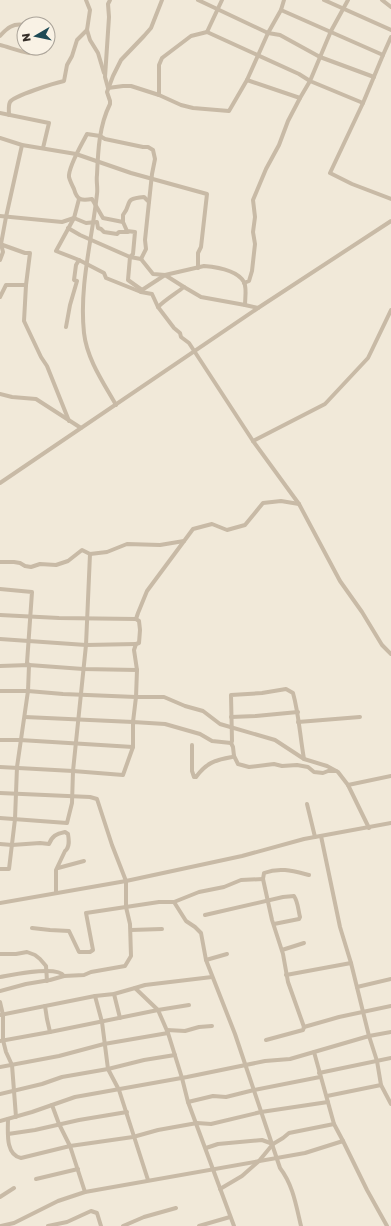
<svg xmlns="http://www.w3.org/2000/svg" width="391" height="1226" font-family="'Golos Text',sans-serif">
  <rect width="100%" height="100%" fill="#f1e9d9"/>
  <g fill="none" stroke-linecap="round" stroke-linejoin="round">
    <!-- minor -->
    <g stroke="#c8baa6" stroke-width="4">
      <path d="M 86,0 L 90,10 L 87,30 L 90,40 L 98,53 L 104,73"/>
      <path d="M 198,0 L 268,33 L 280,35 L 320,57 L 374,77"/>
      <path d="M 284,0 L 281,10 L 383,55 L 391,37"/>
      <path d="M 324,0 L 391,30"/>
      <path d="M 348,0 L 331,31 L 310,81 L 363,103 L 383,55"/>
      <path d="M 382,0 L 391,7"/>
      <path d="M 207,32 L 299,74 L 310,81 L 300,98 L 247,80"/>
      <path d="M 0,36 C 7,28 13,23 24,25"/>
      <path d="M 0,45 C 13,48 34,58 45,51 L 46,48"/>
      <path d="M 108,88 L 123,86 L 131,86 L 159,95 L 181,105 L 193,108 L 229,111 L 247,80 L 268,33 L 281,10"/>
      <path d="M 108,88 L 105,77 L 109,17 L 108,4 L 110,0"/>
      <path d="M 159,95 L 159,65 L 162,58 L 191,36 L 207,32 L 222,0"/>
      <path d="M 363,103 L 330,173 L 352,184 L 391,199"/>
      <path d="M 0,113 L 49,123 L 43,148"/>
      <path d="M 9,115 C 9,111 8,106 10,102 C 13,96 55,83 64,81 L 67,65 L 72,56 L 77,40 L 87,30"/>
      <path d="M 0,138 L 22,145 L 76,154 L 131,173 L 207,194 L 201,247 L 198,253 L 198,268"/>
      <path d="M 0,216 L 62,222 L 74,218 L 86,223 L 97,222 L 98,228 L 101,229 L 104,232 L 117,234 L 119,232 L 128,232"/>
      <path d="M 123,222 L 103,218 L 92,199 C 81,201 77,200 74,189 C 72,185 70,181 69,177 C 68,167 82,144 87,134 L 100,136 L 105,139 L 143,147 L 148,147 L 153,150 L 155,159 L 152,174 L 149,202"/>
      <path d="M 68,228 L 80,235 L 130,257 L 141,259 L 153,274 L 165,275 L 184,287"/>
      <path d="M 0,244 L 25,253 L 30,253 L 26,285 L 24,321 L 41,357 L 47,366 L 69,421"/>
      <path d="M 141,259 L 146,249 L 145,240 L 149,202 L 144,197 C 122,199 133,203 123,215 L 123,222 L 127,231 L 135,232 L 133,254 L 130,257 L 128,280 L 142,290 L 141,292 L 152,294 L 158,307 L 174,328 L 180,333 L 181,337 L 189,343 L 253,441 L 299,504 L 340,581 L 362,612 L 382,645 L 391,654"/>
      <path d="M 0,260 L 3,252 L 1,244 L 6,217 L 22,145"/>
      <path d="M 79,260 L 104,273 L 106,278 L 141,292"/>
      <path d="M 244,283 L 249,281 L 252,271 L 255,244 L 253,232 L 255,217 L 253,200 L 266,169 L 279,145 L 288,121 L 300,98"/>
      <path d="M 142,290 L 165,275 L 204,266 C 216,267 237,270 244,282 C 247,288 245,298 245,305"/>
      <path d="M 0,297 L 6,285 L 26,285"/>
      <path d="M 158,307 C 166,299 175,294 184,287 L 201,297 L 245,305 L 258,308"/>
      <path d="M 66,327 L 70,305 L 77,281 L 74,280 L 76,265 L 79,260 L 56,251 L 74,218 L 79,199"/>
      <path d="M 0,394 L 12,397 L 36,399 L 81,428"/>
      <path d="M 116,405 C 103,382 87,359 84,333 C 79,286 92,240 97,194 C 98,188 96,181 97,175 C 98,151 99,126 110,104 L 110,101 L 107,92 L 113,76 L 121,60 L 144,36 L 151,28 L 162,0"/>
      <path d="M 253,441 L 325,404 L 368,358 L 391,310"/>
      <path d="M 0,483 L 258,308 L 391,221"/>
      <path d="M 0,562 L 14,562 L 20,563 L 25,566 L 31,567 L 40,564 L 56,565 L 68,561 L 82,550 L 90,554 L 107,552 L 127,544 L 160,545 L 184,541"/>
      <path d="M 0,589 L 32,592 L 27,663 L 29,665 L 28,691 L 17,767 L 15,819 L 9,869 L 0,869"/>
      <path d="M 0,615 L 59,618 L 136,619"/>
      <path d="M 0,639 L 86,645 L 136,644"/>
      <path d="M 0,666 L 29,665 L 83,669 L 137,670 L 136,697 L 164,697 L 185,706 L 203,711 L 220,724 L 275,740 L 304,759 L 327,766 L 338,772 L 348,785 L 369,828"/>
      <path d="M 137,670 L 134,650 L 136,644 L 139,643 L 140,630 L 139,621 L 136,619 L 138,613 L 147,591 L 193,529 L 212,524 L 227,530 L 245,525 L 263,503 L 281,501 L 299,504"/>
      <path d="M 0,691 L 28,691 L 63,694 L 136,697 L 133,722 L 25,717"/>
      <path d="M 231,717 L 256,716 L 298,712"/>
      <path d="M 298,722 L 360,717"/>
      <path d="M 0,740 L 20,740 L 133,747 L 133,722 L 165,724 L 200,734 L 212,741 L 231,743 L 233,747 L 234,756 L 238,764 L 249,767 L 274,764 L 282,766 L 297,765 L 308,767 L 314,772 L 323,773 L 328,771 L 336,771"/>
      <path d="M 231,743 L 232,741 L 231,695 L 262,693 L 286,689 L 293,693 C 299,714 300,737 304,759"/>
      <path d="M 192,745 L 192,771 L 194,777 L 196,777 C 206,763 215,760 232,757 L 234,756"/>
      <path d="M 0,767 L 73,771 L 123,775 L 133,747"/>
      <path d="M 348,785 L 391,776"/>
      <path d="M 0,793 L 90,797 L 97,799 L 112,845 L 126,881 L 126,907 L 130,924 L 131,956 L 125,966 L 91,972 L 84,975 L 64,976 L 50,980 L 26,984 L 0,991"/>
      <path d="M 307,804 L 315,837"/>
      <path d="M 0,818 L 67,823 L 72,803 L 73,771 L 86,645 L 90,554"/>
      <path d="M 321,836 L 340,927 L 351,963"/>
      <path d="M 0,844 L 12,845 L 40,843 L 49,844 C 52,836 56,834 65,832 L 68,834 C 69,840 70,847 65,851 L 56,870 L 56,893"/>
      <path d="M 58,868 L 84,861"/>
      <path d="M 174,902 L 186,921 L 195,927 L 201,933 L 206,960 L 235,1034 L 280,1168 C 293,1185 296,1205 301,1226"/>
      <path d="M 0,903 L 126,881 L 242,856 L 304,839 L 391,823"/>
      <path d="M 205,915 L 283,897 L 294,896 C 298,902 298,909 300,917 L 299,919 L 274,924"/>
      <path d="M 32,928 L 50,930 L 69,931 L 79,952 L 90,952 L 93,950 L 86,913 L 159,902 L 174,902 L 199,892 L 224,887 L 241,880 L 263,879"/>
      <path d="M 131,930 L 162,929"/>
      <path d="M 282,950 L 304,943"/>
      <path d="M 0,954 L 16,954 L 27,952 L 35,955 L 40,959 L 46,966 L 47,981"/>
      <path d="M 206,960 L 227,954"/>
      <path d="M 286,975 L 351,963 L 369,1036 L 391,1032"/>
      <path d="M 0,977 C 12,975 57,965 64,976"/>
      <path d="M 357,987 L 391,979"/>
      <path d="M 135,988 L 145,985 L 212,977"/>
      <path d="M 114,994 L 120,1018"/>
      <path d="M 95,996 L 102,1022 L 108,1069 L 119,1090 L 148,1180"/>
      <path d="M 0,1002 L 3,1015 L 3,1040 L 6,1052 L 12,1065 L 16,1117"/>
      <path d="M 45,1006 L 47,1019 L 50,1032"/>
      <path d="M 0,1015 L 95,996 L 114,994 L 135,988 L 158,1010 L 168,1033 L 182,1078 L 188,1102 L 234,1226"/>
      <path d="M 304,1027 L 288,982 L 283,954 L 272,920 L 263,879 L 264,873 C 280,867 293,871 309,875"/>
      <path d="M 167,1030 L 185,1031 L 199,1027 L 212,1026"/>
      <path d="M 266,1040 L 303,1030 L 304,1027 L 339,1017 L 391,1006"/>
      <path d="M 0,1041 L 50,1032 L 158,1010 L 189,1005"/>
      <path d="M 314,1052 L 334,1124 L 343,1141"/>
      <path d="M 0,1067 L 59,1056 L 104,1044 L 168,1033"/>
      <path d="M 319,1073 L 391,1058"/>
      <path d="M 0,1094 L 42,1084 L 62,1077 L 108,1069 L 144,1060 L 175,1055"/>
      <path d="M 327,1096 L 381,1085"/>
      <path d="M 188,1102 L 213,1096 L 226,1097 L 254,1090 L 320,1077"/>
      <path d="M 52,1105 L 59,1124 L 70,1146 L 85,1192"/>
      <path d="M 8,1119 C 8,1131 5,1155 21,1158 L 70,1146 L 133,1137 L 158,1130 L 197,1123 L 211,1124 L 261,1112 L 328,1102"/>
      <path d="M 0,1121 L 32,1112 L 75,1097 L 187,1077 L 265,1061 L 290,1059 L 369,1036 L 377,1061 L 381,1085 L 391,1104"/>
      <path d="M 8,1134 L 35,1130 L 79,1120 L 127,1112"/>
      <path d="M 206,1148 L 218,1144 L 262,1140 L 273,1144"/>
      <path d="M 36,1179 L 78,1169"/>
      <path d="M 220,1189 L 242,1176 L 259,1161 L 273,1144 L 283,1138 L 289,1133 L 334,1124"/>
      <path d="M 0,1197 L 14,1188"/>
      <path d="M 1,1226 L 14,1223 L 58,1201 L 85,1192 L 305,1153 L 343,1141 L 367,1190 L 387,1226"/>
      <path d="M 48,1226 L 67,1222 L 91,1211 L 97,1213 L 101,1226"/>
      <path d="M 123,1226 L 144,1217 L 176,1208"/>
      <path d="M 199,1226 L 230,1217"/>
    </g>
  </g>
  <!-- north arrow -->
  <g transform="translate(36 36) rotate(261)"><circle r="19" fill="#f9f2e5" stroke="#aaa399"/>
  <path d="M0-3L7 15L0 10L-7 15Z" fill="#1d4a55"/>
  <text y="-6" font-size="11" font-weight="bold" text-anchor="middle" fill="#342d27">N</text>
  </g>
</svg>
